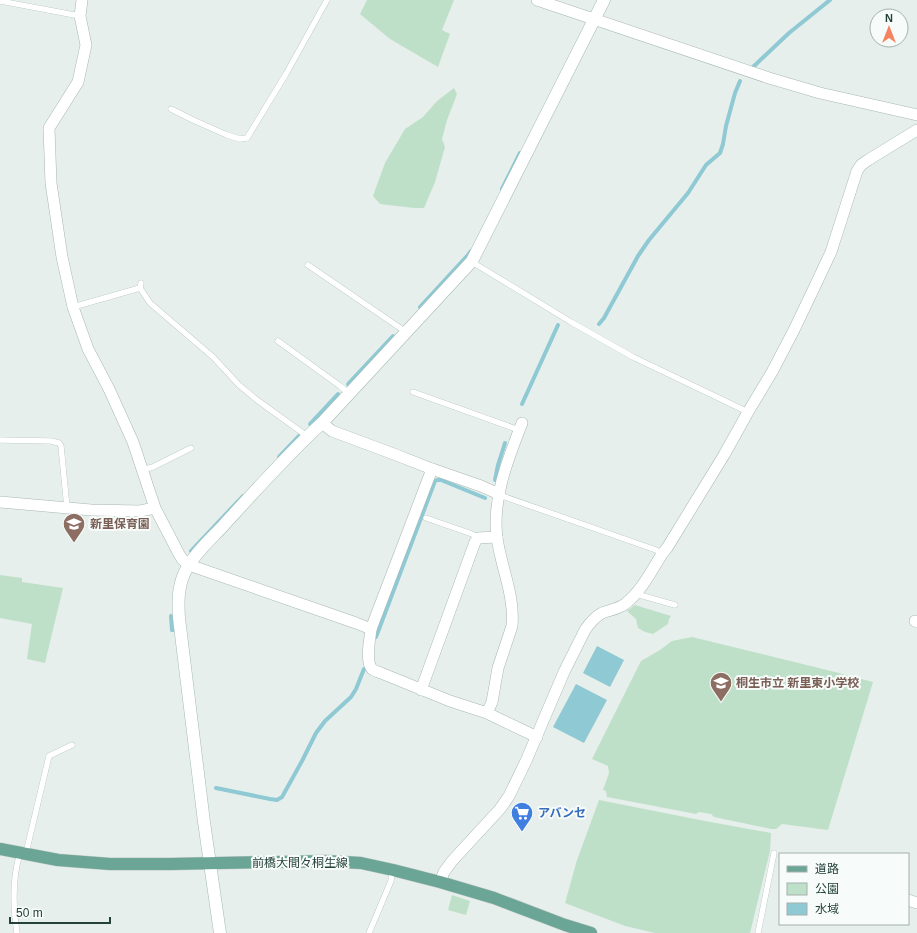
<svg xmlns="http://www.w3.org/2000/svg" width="917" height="933" font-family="Helvetica,'Noto Sans JP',sans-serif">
  <rect width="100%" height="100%" fill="#e6efeb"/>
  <!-- green -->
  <g fill="#bfe0c8">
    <path d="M 367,0 L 454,0 L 442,30 L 450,34 L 438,67 L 390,39 L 360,14 Z"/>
    <path d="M 454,88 L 457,94 L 447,120 L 442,139 L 445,147 L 435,182 L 424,208 L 414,208 L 380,204 L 373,196 L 385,163 L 405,129 L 423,117 L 437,101 Z"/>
    <path d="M 0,575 L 22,578 L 22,582 L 63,588 L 45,663 L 27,659 L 32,624 L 0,618 Z"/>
    <path d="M 635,605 L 671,616 L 669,619 L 668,624 L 653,634 L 645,632 L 638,628 L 636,619 L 627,611 Z"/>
    <path d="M 692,637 L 831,671 L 873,682 L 828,830 L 782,824 L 776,829 L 771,829 L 714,817 L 711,814 L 699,812 L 696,814 L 607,797 L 606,791 L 603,790 L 609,773 L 608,766 L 592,759 L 641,661 L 660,650 L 672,641 Z"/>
    <path d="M 599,800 L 705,821 L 771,833 L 770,851 L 750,933 L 655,933 L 625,926 L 565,903 L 577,860 Z"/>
    <path d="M 452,895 L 470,901 L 466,915 L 448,910 Z"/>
  </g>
  <!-- water -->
  <g fill="#8ec9d4">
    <path d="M 597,646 L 624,660 L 610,687 L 583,673 Z"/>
    <path d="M 576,684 L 607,700 L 584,743 L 553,727 Z"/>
  </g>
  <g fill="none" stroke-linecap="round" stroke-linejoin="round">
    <!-- stream -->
    <g stroke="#8ec9d4" stroke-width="4">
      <path d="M 753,67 L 789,33 L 830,0"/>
      <path d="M 502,189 L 520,153"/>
      <path d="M 420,307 L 468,255 L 471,251"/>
      <path d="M 599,324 L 604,318 L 638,256 L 649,240 L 688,193 L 706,165 L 720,153 L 723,144 L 726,126 L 735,93 L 740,81"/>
      <path d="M 348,384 L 393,336"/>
      <path d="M 522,404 L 558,325"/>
      <path d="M 310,424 L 338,394"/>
      <path d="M 279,457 L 299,436"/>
      <path d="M 495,480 L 498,465 L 505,443"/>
      <path d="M 191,551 L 243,496"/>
      <path d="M 171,616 L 172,630 L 173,630"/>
      <path d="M 376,637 L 435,481 L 437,480 L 441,480 L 485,498"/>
      <path d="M 216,788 L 270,799 L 277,800 L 282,797 L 302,761 L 316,733 L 325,721 L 351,697 L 356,689 L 364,669"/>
    </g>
    <!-- lane casing -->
    <g stroke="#a8b8b2" stroke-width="6">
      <g id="lane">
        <path d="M 0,1 L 80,16"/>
        <path d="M 171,109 L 193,120 L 227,135 L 240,139 L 247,138 L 286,74 L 327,0"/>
        <path d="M 472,261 L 477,265 L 571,322 L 633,357 L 748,412"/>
        <path d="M 308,265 L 406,332"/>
        <path d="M 141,283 L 140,288 L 150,303 L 213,357 L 239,385 L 257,400 L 307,436"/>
        <path d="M 73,307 L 140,288"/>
        <path d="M 278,341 L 340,386 L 349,393"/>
        <path d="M 413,392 L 519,430"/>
        <path d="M 0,440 L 51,441 L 59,443 L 61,446 L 67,508"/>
        <path d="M 142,470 L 153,467 L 191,448"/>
        <path d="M 499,494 L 505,497 L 656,550 L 662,554"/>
        <path d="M 426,518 L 472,534 L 478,538"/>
        <path d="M 636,594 L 675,605"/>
        <path d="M 26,853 L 49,756 L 72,745"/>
        <path d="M 17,933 C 13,907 12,879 20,853"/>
        <path d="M 369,933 L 388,888 L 391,881 L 392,870"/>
        <path d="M 758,933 L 774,853"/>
      </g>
    </g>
    <!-- street casing -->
    <g stroke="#a8b8b2" stroke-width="12">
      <g id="street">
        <path d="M 82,0 L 80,16 L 86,45 L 78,82 L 49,128 L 51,183 L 62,257 L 73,307 L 88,349 L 109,389 L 133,442 L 155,508 L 179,554 L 182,559 L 189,565 L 356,623 L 371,629"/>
        <path d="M 537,0 L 769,78 L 820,93 L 917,115"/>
        <path d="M 322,423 L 332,431 L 399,456 L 432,469 L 481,486 L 499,494"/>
        <path d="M 432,469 L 371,629 C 370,639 365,661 372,669 C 374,671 379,672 381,673 L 450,701 L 487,713 L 537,737"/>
        <path d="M 0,502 L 91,510 L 140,511 L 155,508"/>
        <path d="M 915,621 L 917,622"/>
        <path d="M 421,690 L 475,542 L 478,538 L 497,537"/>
        <path d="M 487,713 L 492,702 L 498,668 L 512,626 C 515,596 501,567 497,538 C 492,498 508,459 522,423"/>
        <path d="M 440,882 L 444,872 L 452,861 L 500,809 L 509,796 L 526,761 L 564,672 L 585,630 C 589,624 595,617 602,613 C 610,610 618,609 625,604 C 641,592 652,570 662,554 L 667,548 L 724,455 L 748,412 L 772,372 L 794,330 L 815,286 L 831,252 L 857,171 L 861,165 L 868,160 L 917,130"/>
        <path d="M 908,900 L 917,903"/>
      </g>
    </g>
    <!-- secondary casing -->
    <g stroke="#a4bbb3" stroke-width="13">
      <path id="secondary" d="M 220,933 L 204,822 L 179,618 C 178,602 178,588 184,574 C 192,556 210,540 223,526 C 255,491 287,455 322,423 L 472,261 L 604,0"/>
    </g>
    <!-- primary casing -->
    <g stroke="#c2cac8" stroke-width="13">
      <path id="primary" d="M 0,849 L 58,860 L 110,864 L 170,864 L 326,861 L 361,863 L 393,870 L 440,882 L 494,898 L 565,925 L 591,933"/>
    </g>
    <!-- lane -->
    <use href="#lane" stroke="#fff" stroke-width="5.5"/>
    <!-- street -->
    <use href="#street" stroke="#fff" stroke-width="11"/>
    <!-- secondary -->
    <use href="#secondary" stroke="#fff" stroke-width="12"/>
    <!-- primary -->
    <use href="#primary" stroke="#6aa596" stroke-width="12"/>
  </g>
  <!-- icons -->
  <defs>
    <g id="school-pin" transform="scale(1.15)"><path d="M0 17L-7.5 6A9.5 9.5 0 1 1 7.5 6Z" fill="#8d6e63" stroke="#f7fbf9"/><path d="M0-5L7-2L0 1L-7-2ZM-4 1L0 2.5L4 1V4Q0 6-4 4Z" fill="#fff"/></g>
    <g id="supermarket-pin" transform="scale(1.15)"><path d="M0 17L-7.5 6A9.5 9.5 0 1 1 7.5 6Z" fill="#3f7fe0" stroke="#f7fbf9"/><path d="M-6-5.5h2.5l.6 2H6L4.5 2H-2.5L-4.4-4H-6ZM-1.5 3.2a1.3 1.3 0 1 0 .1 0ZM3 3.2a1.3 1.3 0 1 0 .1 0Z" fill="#fff"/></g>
  </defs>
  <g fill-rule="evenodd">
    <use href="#school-pin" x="74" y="524"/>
    <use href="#school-pin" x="721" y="683"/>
    <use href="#supermarket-pin" x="522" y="813"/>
  </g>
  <g text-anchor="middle" stroke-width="4" stroke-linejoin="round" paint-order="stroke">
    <!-- education labels -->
    <g font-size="12" font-weight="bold" fill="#785e54" stroke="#f7fbf9" text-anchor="start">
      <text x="90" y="528">新里保育園</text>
      <text x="736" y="687">桐生市立 新里東小学校</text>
    </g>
    <!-- shop labels -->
    <g font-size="12" font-weight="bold" fill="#366cbe" stroke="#f7fbf9" text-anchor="start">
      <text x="538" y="817">アバンセ</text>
    </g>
    <!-- street labels -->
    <g font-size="12" fill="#24423a" stroke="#f7fbf9">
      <text x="300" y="867">前橋大間々桐生線</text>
    </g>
  </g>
  <!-- legend -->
  <rect x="779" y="853" width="130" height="72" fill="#f7fbf9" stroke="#a3b1ad"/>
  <rect x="787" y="866" width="20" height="6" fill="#6aa596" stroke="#a3b1ad"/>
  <text x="815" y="873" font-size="12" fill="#24423a">道路</text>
  <rect x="787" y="883" width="20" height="12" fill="#bfe0c8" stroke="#a3b1ad"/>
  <text x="815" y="893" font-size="12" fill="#24423a">公園</text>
  <rect x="787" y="903" width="20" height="12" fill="#8ec9d4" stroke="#a3b1ad"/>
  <text x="815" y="913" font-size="12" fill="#24423a">水域</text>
  <!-- north arrow -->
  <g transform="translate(889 28)"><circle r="19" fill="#f7fbf9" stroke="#a3b1ad"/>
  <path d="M0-3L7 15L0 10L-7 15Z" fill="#f4845f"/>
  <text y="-6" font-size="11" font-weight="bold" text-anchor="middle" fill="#24423a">N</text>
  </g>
  <!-- scale -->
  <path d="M10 917v6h100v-6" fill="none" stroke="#24423a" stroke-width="2"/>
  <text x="16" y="917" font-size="12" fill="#24423a" stroke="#f7fbf9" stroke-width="3" paint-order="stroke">50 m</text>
</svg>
